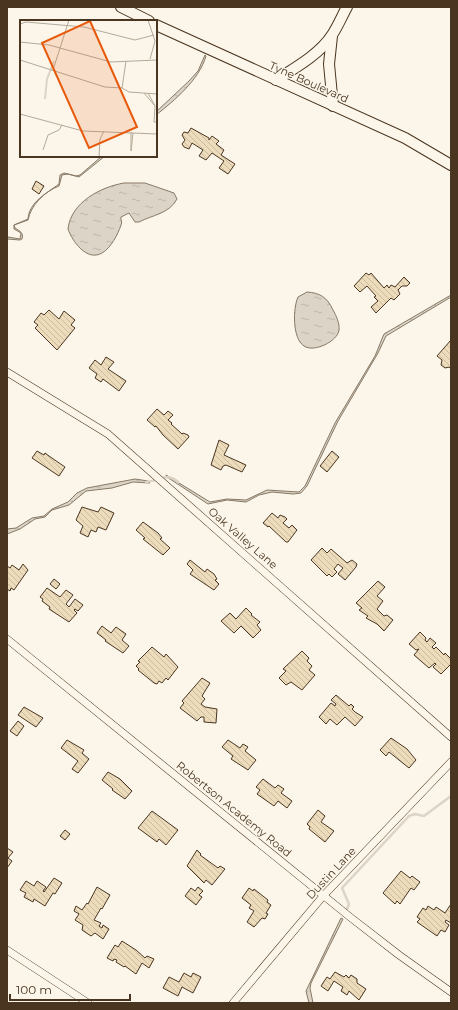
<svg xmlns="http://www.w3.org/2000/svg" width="458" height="1010" font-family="Montserrat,sans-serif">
  <defs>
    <pattern id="water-ripples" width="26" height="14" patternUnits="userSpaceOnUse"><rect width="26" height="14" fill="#dcd4c6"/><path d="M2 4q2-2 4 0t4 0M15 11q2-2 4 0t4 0" fill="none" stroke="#beb7aa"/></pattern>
    <pattern id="building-back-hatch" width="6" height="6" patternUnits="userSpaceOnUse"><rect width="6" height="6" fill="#ecdcbc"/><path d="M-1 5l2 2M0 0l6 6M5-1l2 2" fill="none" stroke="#ccbda1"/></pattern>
  </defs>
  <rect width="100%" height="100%" fill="#fbf6e9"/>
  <!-- water -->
  <g fill="url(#water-ripples)" stroke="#887966">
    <path d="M 205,55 L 206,56 C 199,80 175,100 156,115 L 156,112 L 189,81 L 198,71 Z"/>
    <path d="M 102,156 L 105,156 L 79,177 L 68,174 L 62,175 L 59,186 C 44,192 31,205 28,220 L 14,225 L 15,228 C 20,231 24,233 22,239 L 20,240 L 7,239 L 8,237 L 20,239 L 21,233 L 14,229 L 14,225 L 28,219 C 29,202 47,193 59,184 L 60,175 L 64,173 L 76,176 L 80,175 Z"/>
    <path d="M 124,183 L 145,183 L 174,193 L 177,199 C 169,214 152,215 139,222 L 135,222 L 129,213 L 121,217 C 120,220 123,222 121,225 C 118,234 111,248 102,253 C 87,262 72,241 68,229 C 71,202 101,187 124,183 Z"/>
    <path d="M 307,292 C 320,293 327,297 333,310 C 336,315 340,324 339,330 C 338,341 314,353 304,346 C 292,338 293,308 298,297 Z"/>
    <path d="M 451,295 L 451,297 L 386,336 L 378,353 L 338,421 L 307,486 L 301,493 L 293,494 L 272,492 L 259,495 L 246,502 L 227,500 L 208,504 L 167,477 L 166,475 L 210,502 L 227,499 L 246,500 L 267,490 L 299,492 L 305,486 L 335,423 L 375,356 L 384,334 Z"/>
    <path d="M 135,479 L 148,481 L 150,483 L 133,482 L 112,488 L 86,491 L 69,505 L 52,510 L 45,517 L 35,519 L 20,529 L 7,534 L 7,529 L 16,528 L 32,518 L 44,516 L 52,509 L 68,502 L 77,493 L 87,488 Z"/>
    <path d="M 341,918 L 343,919 L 311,983 L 310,988 L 313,1003 L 309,1003 L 306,991 Z"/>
  </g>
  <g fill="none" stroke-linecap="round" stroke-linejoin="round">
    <!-- stream -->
    <g stroke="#dcd4c6" stroke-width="2.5">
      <path d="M 146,482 C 159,481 167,472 178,482"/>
      <path d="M 347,909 L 349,904 L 342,888 L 409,816 L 415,814 L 424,816 L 451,796"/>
    </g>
  </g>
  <!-- building -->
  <g fill="url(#building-back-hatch)" stroke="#4a3520">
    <path d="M 191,128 L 209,138 L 209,140 L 212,136 L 219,141 L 216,144 L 224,150 L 221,155 L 235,164 L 228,174 L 219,168 L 224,161 L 212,153 L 206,160 L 199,156 L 203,150 L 192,143 L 189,149 L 184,147 L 182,144 L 185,140 L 182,135 L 184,132 L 188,133 Z"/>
    <path d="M 36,181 L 44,186 L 39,194 L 32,189 Z"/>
    <path d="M 366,273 L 369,275 L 371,273 L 384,288 L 387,285 L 389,288 L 391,285 L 395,287 L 404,277 L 410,283 L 407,286 L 402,286 L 398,290 L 400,294 L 394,300 L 391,298 L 376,313 L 371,307 L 378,301 L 374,297 L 376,296 L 367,286 L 360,292 L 354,286 Z"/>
    <path d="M 49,310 L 59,319 L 64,311 L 75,320 L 71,325 L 75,328 L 57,350 L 35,328 L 38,325 L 34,322 L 41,313 L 44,315 Z"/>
    <path d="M 451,340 L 451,369 L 449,367 L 445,368 L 441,365 L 442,360 L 437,356 Z"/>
    <path d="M 106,357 L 114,362 L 108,369 L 126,381 L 119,391 L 103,379 L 101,382 L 95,378 L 97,374 L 89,368 L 95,360 L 101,365 Z"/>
    <path d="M 157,409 L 164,415 L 168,411 L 173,415 L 168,420 L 172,423 L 171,424 L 182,434 L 183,433 L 188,435 L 189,437 L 178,449 L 163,435 L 156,426 L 155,427 L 147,420 Z"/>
    <path d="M 219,440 L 229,445 L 224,455 L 246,465 L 242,472 L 226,465 L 223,466 L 221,470 L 211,465 Z"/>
    <path d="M 37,451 L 44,455 L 45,453 L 49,456 L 65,467 L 59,476 L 32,458 Z"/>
    <path d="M 332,451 L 339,457 L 327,472 L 320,466 Z"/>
    <path d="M 82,507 L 98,512 L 101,507 L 114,513 L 106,530 L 98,527 L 96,532 L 91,530 L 88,537 L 80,533 L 83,526 L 76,520 Z"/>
    <path d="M 272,513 L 278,518 L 280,515 L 285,517 L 287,519 L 283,523 L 289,528 L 292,525 L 297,530 L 288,542 L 286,542 L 269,526 L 268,527 L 263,523 Z"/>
    <path d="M 143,522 L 158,533 L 162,538 L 160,539 L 170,548 L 163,555 L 143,539 L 145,538 L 136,530 Z"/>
    <path d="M 322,548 L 327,553 L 331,549 L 347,563 L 352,560 L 357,564 L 356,567 L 345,580 L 338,574 L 343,568 L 338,564 L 334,569 L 337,572 L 332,577 L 329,574 L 327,576 L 311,560 Z"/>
    <path d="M 190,560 L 205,572 L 207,569 L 214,574 L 217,579 L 215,580 L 219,584 L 214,590 L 190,574 L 193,570 L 187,564 Z"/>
    <path d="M 23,564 L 28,570 L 14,590 L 11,588 L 10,591 L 7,589 L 7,566 L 10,568 L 12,565 L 19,570 Z"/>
    <path d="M 54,579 L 60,584 L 56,589 L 50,584 Z"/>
    <path d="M 378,581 L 385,587 L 377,596 L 383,601 L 377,609 L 384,616 L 387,615 L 393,620 L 384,631 L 377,624 L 366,618 L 368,616 L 359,610 L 362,608 L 356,603 Z"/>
    <path d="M 47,588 L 60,597 L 66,590 L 73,595 L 66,604 L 69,607 L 75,599 L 83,605 L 78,611 L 75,609 L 74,610 L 77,613 L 69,622 L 49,609 L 50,607 L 42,601 L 43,599 L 40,597 Z"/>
    <path d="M 246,608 L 252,614 L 251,615 L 260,622 L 257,625 L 261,630 L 253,638 L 241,626 L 234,633 L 221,621 L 230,613 L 236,619 Z"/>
    <path d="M 102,626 L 111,633 L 116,627 L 126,634 L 122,640 L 129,646 L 123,653 L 105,641 L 106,640 L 97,633 Z"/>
    <path d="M 420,632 L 426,638 L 425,640 L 427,642 L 430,638 L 436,643 L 432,647 L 434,649 L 436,647 L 444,655 L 445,653 L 451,659 L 451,664 L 441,674 L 433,667 L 436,664 L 435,663 L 429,668 L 414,655 L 419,649 L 416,650 L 409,644 Z"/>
    <path d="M 152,647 L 164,657 L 166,654 L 178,667 L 168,680 L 166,678 L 162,683 L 159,681 L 157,684 L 154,683 L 138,670 L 139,669 L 136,666 L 140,662 L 138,661 Z"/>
    <path d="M 302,651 L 309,658 L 307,661 L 312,666 L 309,670 L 315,675 L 302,690 L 291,682 L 286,685 L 279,678 L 286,671 L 283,669 Z"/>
    <path d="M 202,678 L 210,683 L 202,696 L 205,699 L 201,704 L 205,707 L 217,709 L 216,723 L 204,722 L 204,717 L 201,717 L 197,721 L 180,708 L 184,703 L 182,701 Z"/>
    <path d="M 336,695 L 349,706 L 351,704 L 354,707 L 352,709 L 355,712 L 363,717 L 355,726 L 345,717 L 337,725 L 330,719 L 326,724 L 319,717 L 331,703 L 335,706 L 336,704 L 331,700 Z"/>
    <path d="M 24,707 L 43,718 L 36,727 L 18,715 Z"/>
    <path d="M 18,721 L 24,726 L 17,736 L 10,731 Z"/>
    <path d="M 391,738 L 407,749 L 416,760 L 409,768 L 389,752 L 386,756 L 380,750 Z"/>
    <path d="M 67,740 L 84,750 L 82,753 L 89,759 L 78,773 L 72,769 L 78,761 L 61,748 Z"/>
    <path d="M 228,740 L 240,748 L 243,744 L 248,747 L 245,751 L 256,760 L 248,770 L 231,759 L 233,756 L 222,747 Z"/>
    <path d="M 108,772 L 120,779 L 132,791 L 125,799 L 112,790 L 113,789 L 102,780 Z"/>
    <path d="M 263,779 L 275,788 L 278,785 L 284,789 L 281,793 L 292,801 L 287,808 L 278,801 L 274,806 L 257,794 L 260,790 L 256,787 Z"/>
    <path d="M 318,810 L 325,816 L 321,822 L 334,831 L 325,842 L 309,829 L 310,827 L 307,824 Z"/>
    <path d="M 152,811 L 178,830 L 166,845 L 159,839 L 157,842 L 138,828 Z"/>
    <path d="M 65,830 L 70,834 L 65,840 L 60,836 Z"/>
    <path d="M 7,848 L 13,852 L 8,858 L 12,861 L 7,868 Z"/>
    <path d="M 197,850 L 201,854 L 200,855 L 218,868 L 220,866 L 225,869 L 212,885 L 206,880 L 204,883 L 187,866 Z"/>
    <path d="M 401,871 L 410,878 L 412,876 L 420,882 L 414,890 L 411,888 L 400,904 L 397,901 L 395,904 L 383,893 Z"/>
    <path d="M 54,878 L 62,883 L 55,894 L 53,893 L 45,906 L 34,899 L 33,902 L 24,897 L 26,893 L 20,890 L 26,881 L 34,886 L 37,881 L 46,887 L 43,891 L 44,892 Z"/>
    <path d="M 97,887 L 110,895 L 102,909 L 101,908 L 94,920 L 101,923 L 99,926 L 102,928 L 103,925 L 109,929 L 103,939 L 95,933 L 91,936 L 82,930 L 83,925 L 75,920 L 79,914 L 74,911 L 76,906 L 82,910 L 87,903 L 88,904 Z"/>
    <path d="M 198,887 L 203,891 L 199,895 L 202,897 L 196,905 L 185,896 L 191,888 L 195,891 Z"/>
    <path d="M 249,888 L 253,891 L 254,889 L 268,900 L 267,902 L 271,905 L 266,913 L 268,914 L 265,919 L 262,918 L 254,927 L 247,922 L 254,911 L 249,908 L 251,905 L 242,898 Z"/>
    <path d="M 451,904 L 451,923 L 446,920 L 445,922 L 449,925 L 445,932 L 441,930 L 437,936 L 417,922 L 420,919 L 417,917 L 423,908 L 426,910 L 428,906 L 434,910 L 436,907 L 445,913 Z"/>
    <path d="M 122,941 L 136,950 L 145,958 L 147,956 L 154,959 L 149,968 L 142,963 L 136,974 L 125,966 L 124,967 L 116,962 L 117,960 L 114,959 L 113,961 L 107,958 L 115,945 L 118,947 Z"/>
    <path d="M 335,972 L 344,977 L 346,975 L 349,978 L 351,975 L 357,979 L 357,983 L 366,989 L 359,1000 L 349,991 L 347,995 L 341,991 L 343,987 L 334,981 L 328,991 L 321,986 L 327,977 L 330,979 Z"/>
    <path d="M 184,973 L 191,977 L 193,973 L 201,977 L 193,993 L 182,987 L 178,996 L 163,988 L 169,977 L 179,982 Z"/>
  </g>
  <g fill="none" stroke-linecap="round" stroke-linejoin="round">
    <!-- street casing -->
    <g stroke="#4a3520" stroke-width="8">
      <g id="street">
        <path d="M 7,372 L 108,434 L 451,737"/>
        <path d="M 7,639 L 350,917 L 399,955 L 451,992"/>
        <path d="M 7,950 L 88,1003"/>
        <path d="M 233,1003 L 324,895 L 451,762"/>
      </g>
    </g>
    <!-- secondary casing -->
    <g stroke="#4a3520" stroke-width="12">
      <g id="secondary">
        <path d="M 121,7 L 149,21"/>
        <path d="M 156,25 L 405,138 L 451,165"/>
        <path d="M 332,36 L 329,64 L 333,106"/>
        <path d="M 276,80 C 295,68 320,54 332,35 C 338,26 342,16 347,7"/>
      </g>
    </g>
    <!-- street -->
    <use href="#street" stroke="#fbf6e9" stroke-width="7"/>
    <!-- secondary -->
    <use href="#secondary" stroke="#fbf6e9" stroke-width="10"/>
  </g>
  <g text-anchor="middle" stroke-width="3" stroke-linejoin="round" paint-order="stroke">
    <!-- street labels -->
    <g font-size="11" fill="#4a3520" stroke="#fbf6e9">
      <text transform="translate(309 82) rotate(24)" y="4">Tyne Boulevard</text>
      <text transform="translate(243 538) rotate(41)" y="4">Oak Valley Lane</text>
      <text transform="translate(234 809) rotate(39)" y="4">Robertson Academy Road</text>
      <text transform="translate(331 873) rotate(-47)" y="4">Dustin Lane</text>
    </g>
  </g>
  <!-- overview -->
  <g transform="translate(20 20)">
    <rect width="137" height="137" fill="#fbf6e9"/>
    <path fill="none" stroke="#dcd4c6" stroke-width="2" d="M 25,79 L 27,59 L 34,41"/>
    <path fill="none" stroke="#b4a999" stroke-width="1" d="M 128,0 L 135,21 L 130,39M 0,4 L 6,2 L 64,7 L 115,20 L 134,15M 0,22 L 29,25 L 91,42 L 137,40M 0,40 L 85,67 L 102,68 L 109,72 L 137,74M 33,50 L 49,0M 102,68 L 106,41M 124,73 L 135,86 L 128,73M 135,86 L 134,102 L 137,102M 0,94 L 63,111 L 137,114M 111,112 L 111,131 L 113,113M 23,130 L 28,115 L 39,110 L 42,105M 79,137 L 80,119 L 84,111"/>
    <path fill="#e8590c" fill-opacity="0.15" stroke="#e8590c" stroke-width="2" d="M 70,1 L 117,107 L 69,128 L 22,23 Z"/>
    <rect width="137" height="137" fill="none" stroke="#4a3520" stroke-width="2"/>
  </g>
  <!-- border -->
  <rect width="458" height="1010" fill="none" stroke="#4a3520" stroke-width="16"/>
  <!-- scale -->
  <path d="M10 994v6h120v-6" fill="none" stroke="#4a3520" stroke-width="2"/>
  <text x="16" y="994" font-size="12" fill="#4a3520" stroke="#fbf6e9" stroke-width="3" paint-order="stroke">100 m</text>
</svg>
